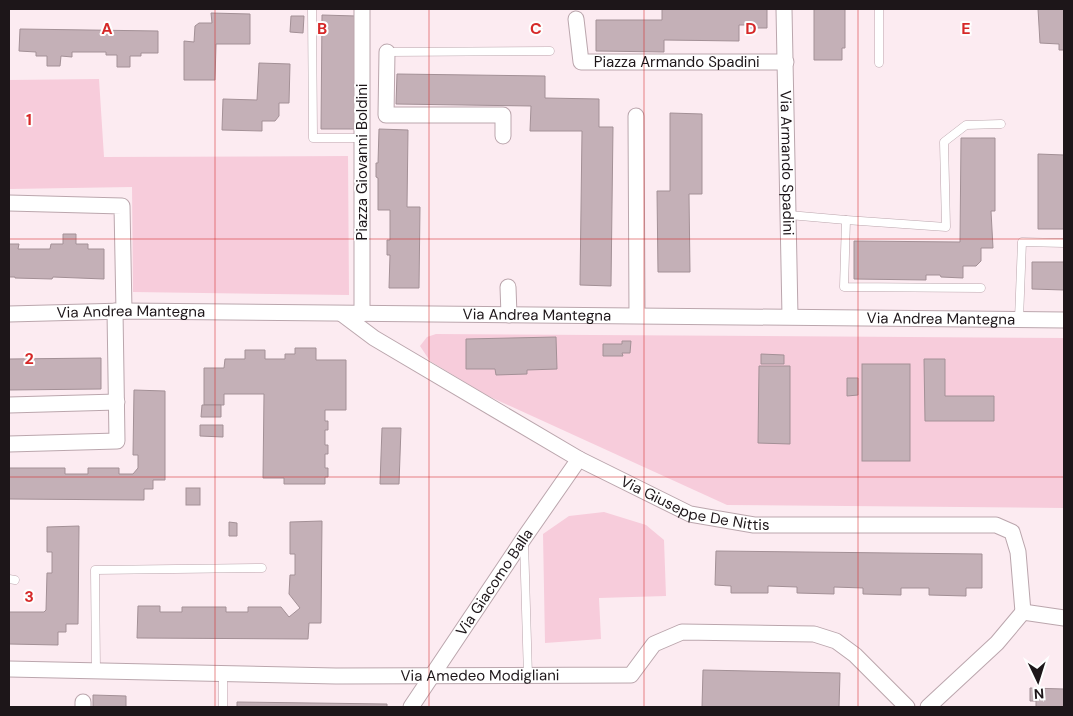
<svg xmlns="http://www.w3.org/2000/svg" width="1073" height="716" font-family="'DM Sans',sans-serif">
  <rect width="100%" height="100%" fill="#fcebf1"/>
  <!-- green -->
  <g fill="#f7ccdb">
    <path d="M 99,79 L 104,157 L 348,156 L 349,295 L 133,292 L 132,187 L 9,189 L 9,80 Z"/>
    <path d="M 436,334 L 1064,338 L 1064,508 L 727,505 L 486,395 L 430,361 L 420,346 L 427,337 Z"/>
    <path d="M 604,512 L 646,525 L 664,540 L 666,596 L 599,598 L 601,639 L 545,643 L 543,534 L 569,516 Z"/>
  </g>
  <!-- building -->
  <g fill="#c4b0b7" stroke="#a39096">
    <path d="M 662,9 L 767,9 L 767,28 L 749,28 L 749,25 L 739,25 L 739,41 L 664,40 L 664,52 L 596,51 L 596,20 L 662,20 Z"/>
    <path d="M 814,9 L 845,9 L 845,48 L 842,48 L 842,60 L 814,60 Z"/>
    <path d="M 1038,9 L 1064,9 L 1064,50 L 1059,50 L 1059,44 L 1040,43 Z"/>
    <path d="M 211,13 L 250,14 L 250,44 L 216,44 L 215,80 L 184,80 L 184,41 L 194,42 L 195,26 L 199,23 L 212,23 Z"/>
    <path d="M 322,15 L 356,16 L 355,129 L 321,129 Z"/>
    <path d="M 291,16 L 304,16 L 303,33 L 290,32 Z"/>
    <path d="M 20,29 L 158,31 L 158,53 L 141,53 L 141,56 L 130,56 L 130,67 L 117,67 L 117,55 L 106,55 L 106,52 L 72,52 L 72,57 L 61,56 L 60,66 L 47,66 L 47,56 L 36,56 L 36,52 L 19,51 Z"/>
    <path d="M 259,63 L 290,64 L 289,103 L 279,103 L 279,116 L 275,121 L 262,121 L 262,131 L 222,130 L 223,99 L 257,100 Z"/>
    <path d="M 397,74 L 545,76 L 545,98 L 599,99 L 599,127 L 613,127 L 611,286 L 580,285 L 582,131 L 530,131 L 531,106 L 396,104 Z"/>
    <path d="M 670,113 L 702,114 L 702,194 L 689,194 L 690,272 L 658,272 L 657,191 L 670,191 Z"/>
    <path d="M 379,129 L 408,130 L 407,207 L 420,207 L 419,288 L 389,288 L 390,255 L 387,255 L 387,240 L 390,240 L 390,210 L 378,210 L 378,178 L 376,177 L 376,163 L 378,163 Z"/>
    <path d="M 961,138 L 995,138 L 995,211 L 991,211 L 993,248 L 981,248 L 981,261 L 976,266 L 963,266 L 963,278 L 941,277 L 940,275 L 926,275 L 926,280 L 854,279 L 854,241 L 960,242 Z"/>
    <path d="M 1038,154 L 1064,155 L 1064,229 L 1038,229 Z"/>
    <path d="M 63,234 L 76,234 L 76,244 L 88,244 L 88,249 L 104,249 L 104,279 L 53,277 L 52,279 L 15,278 L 15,277 L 9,277 L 9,244 L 19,244 L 18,249 L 50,249 L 51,244 L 63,244 Z"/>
    <path d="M 1032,262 L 1064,262 L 1064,290 L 1032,289 Z"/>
    <path d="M 556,337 L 557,369 L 527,370 L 527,374 L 496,375 L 495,369 L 466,369 L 466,339 Z"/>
    <path d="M 622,341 L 631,341 L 630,353 L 622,353 L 623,356 L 603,356 L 603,344 L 622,344 Z"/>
    <path d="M 295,348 L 316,348 L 316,360 L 346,360 L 346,410 L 325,410 L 325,421 L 328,421 L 328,430 L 325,430 L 325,445 L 328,445 L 328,454 L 325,454 L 325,468 L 328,468 L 328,477 L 325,477 L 325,484 L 284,484 L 284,478 L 263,478 L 264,394 L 224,394 L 224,405 L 204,405 L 204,368 L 224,368 L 225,359 L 245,359 L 245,350 L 265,350 L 265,359 L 285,359 L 285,354 L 295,354 Z"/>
    <path d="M 761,354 L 784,355 L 784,364 L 761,364 Z"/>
    <path d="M 101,358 L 101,389 L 9,390 L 9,359 Z"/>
    <path d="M 924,359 L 945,359 L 945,396 L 994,396 L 994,421 L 925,421 Z"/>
    <rect x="862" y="364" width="48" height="97"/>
    <path d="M 759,366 L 790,366 L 790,444 L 758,443 Z"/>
    <path d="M 847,378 L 858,378 L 858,395 L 847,396 Z"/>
    <path d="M 134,390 L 165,391 L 165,480 L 153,480 L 153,489 L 144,489 L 144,500 L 9,499 L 9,468 L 65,468 L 65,474 L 88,474 L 88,468 L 119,468 L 119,474 L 133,474 L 138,468 L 138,455 L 133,455 Z"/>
    <path d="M 202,405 L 221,405 L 221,417 L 201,417 Z"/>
    <path d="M 200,425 L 223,425 L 223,437 L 200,436 Z"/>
    <path d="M 382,428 L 401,428 L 399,484 L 380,484 Z"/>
    <rect x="186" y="488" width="14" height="17"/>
    <path d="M 322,521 L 321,623 L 309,623 L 308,639 L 137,638 L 138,606 L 160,606 L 160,612 L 182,612 L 182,607 L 226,607 L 226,612 L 248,612 L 248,607 L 281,607 L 289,617 L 300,608 L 289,594 L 290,575 L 295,575 L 295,554 L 290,554 L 290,522 Z"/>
    <path d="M 229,522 L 237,523 L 237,536 L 229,536 Z"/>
    <path d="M 79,526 L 78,624 L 66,624 L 66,632 L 58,632 L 58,645 L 9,644 L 9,612 L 44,612 L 46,610 L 47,573 L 52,573 L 52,552 L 47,552 L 47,527 Z"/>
    <path d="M 716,551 L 982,554 L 982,588 L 966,588 L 966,596 L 929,595 L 929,588 L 901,588 L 901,595 L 863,594 L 863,588 L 834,587 L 834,594 L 797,593 L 797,587 L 768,586 L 768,593 L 731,593 L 731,586 L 715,585 Z"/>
    <path d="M 703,670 L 840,673 L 839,707 L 702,707 Z"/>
    <path d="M 1030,688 L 1064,689 L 1064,707 L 1036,707 L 1036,701 L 1030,701 Z"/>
    <path d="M 93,695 L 126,696 L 126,707 L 93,707 Z"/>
    <path d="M 237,702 L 387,704 L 387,707 L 237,707 Z"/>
  </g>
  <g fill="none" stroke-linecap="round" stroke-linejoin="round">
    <!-- lane casing -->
    <g stroke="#bba6ad" stroke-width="9">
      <g id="lane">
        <path d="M 312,9 L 313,138 L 362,138"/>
        <path d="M 879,9 L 879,63"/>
        <path d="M 387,52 L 550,51"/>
        <path d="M 789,215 L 846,220 L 946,227 L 944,142 L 966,125 L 1001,124"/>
        <path d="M 846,220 L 844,287 L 981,288"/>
        <path d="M 1019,319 L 1022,242 L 1064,243"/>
        <path d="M 524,542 L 528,676"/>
        <path d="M 9,579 L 15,580"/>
        <path d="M 96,671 L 95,570 L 262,568"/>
        <path d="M 223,675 L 223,707"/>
      </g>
    </g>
    <!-- street casing -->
    <g stroke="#bba6ad" stroke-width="17">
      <g id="street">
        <path id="s1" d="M 784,9 L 790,316"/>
        <path id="s2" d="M 576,19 L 581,62 L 786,62"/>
        <path d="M 387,52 L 386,115 L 503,115 L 503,136"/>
        <path d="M 636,116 L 637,315"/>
        <path d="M 9,203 L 122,206 L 124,311"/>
        <path d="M 508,287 L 509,315"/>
        <path id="s3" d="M 9,314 L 124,311 L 1064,320"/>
        <path id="s4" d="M 342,314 L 374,338 L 579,459 L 690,514 L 754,525 L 996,525 L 1012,532 L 1018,552 L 1023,612"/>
        <path d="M 362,314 L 362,9"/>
        <path d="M 9,405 L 117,402"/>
        <path d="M 9,444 L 117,441 L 115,311"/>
        <path d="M 1023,612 L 1064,618"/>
        <path id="s5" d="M 9,669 L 336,676 L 631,675 L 654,644 L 682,632 L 814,634 L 836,641 L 855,655 L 907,707"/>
        <path d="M 83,702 L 83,707"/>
        <path id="s6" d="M 411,707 L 524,538 L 579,459"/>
        <path d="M 928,707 L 997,643 L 1023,612"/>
      </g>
    </g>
    <!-- lane -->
    <use href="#lane" stroke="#fff" stroke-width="8"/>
    <!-- street -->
    <use href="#street" stroke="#fff" stroke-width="15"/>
  </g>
  <!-- grid -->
  <path fill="none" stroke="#d62828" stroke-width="1" stroke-opacity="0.55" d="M 215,9 L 215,707M 429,9 L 429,707M 644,9 L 644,707M 858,9 L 858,707M 9,239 L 1064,239M 9,477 L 1064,477"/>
  <g text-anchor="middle" stroke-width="4" stroke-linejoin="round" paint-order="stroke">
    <!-- street labels -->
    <g font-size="15" fill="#1d1619" stroke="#fefefe">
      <text dy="5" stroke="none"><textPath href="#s2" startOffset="139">Piazza Armando Spadini</textPath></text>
      <text transform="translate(362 162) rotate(-90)" y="5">Piazza Giovanni Boldini</text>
      <text dy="5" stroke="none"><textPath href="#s1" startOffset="154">Via Armando Spadini</textPath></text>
      <text dy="5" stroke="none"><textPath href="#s3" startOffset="122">Via Andrea Mantegna</textPath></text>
      <text dy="5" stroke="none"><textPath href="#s3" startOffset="528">Via Andrea Mantegna</textPath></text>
      <text dy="5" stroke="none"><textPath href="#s3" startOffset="932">Via Andrea Mantegna</textPath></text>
      <text dy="5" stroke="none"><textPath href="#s4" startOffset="404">Via Giuseppe De Nittis</textPath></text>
      <text dy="5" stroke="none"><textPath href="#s6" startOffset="150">Via Giacomo Balla</textPath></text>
      <text dy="5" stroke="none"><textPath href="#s5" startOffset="471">Via Amedeo Modigliani</textPath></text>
    </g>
  </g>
  <g font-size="16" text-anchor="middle" font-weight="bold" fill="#d62828" stroke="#fefefe" stroke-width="4" stroke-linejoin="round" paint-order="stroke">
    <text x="107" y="34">A</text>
    <text x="322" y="34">B</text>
    <text x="536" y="34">C</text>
    <text x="751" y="34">D</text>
    <text x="966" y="34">E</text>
    <text x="29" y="125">1</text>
    <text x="29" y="364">2</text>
    <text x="29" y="602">3</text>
  </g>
  <!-- border -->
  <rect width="1073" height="716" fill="none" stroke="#1d1619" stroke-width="20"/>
  <!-- north arrow -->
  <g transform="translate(1038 681) rotate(176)" stroke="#fefefe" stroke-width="4" paint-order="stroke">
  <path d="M0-4L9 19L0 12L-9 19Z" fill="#1d1619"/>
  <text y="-8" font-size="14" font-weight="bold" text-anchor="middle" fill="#1d1619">N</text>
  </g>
</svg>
